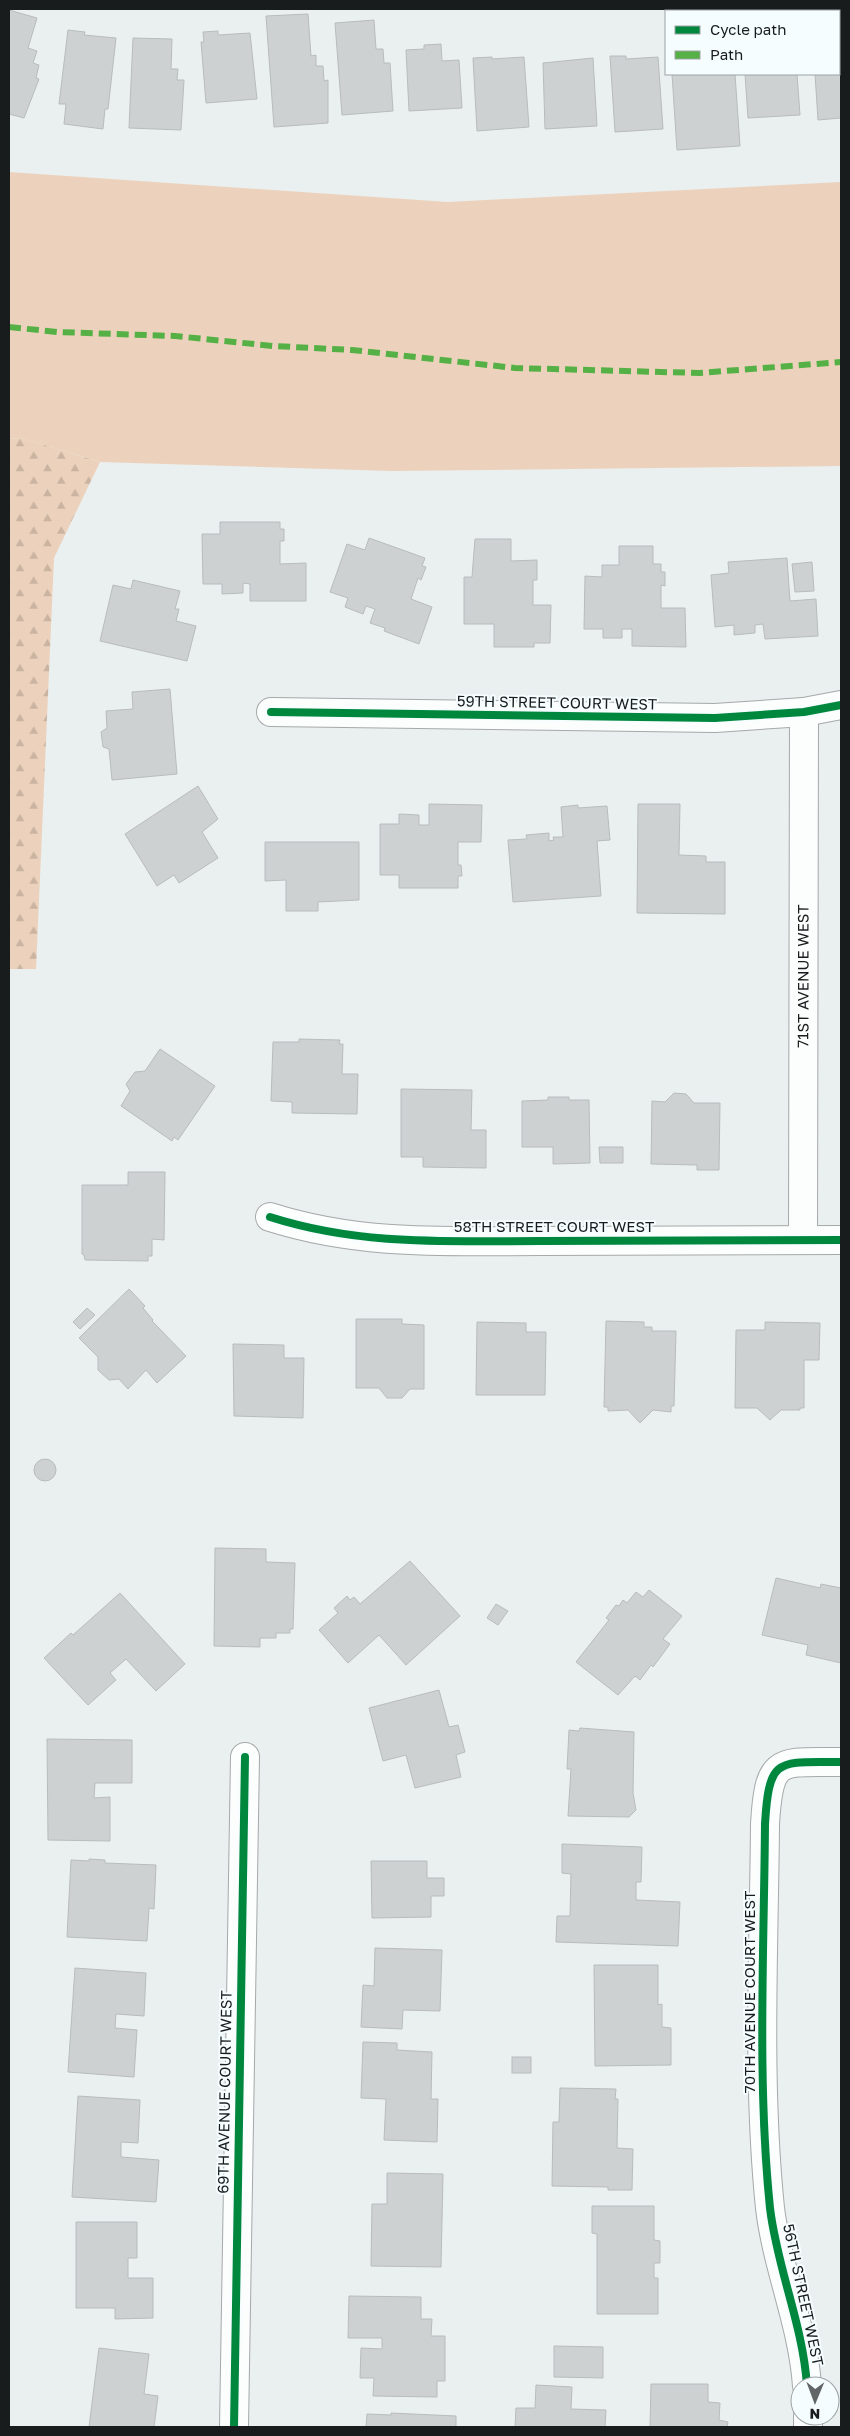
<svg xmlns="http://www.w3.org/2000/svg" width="850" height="2436" font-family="'Golos Text',sans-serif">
  <defs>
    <pattern id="forest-firs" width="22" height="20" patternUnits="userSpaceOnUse" patternTransform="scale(1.25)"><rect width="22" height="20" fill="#ecd2bc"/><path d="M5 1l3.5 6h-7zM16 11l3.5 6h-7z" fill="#cab4a1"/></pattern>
  </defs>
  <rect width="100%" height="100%" fill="#eaefef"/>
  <!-- grass -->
  <path fill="#ecd2bc" d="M 9,172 L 448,202 L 841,182 L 841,466 L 392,471 L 100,462 L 21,438 L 9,439 Z"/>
  <!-- forest -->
  <path fill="url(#forest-firs)" d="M 21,438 L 100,462 L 54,558 L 36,969 L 9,969 L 9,439 Z"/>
  <!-- building -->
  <g fill="#cdd1d2" stroke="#b8bcbd">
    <path d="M 9,10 L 37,18 L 28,48 L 37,51 L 33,63 L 39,65 L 36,78 L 39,79 L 24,118 L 9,114 Z"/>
    <path d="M 308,14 L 311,56 L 316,55 L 316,66 L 323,66 L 324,81 L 328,80 L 328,123 L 274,127 L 266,16 Z"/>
    <path d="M 374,20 L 376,49 L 383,49 L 384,63 L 390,63 L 393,111 L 342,115 L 335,23 Z"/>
    <path d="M 68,30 L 85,32 L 84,35 L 116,38 L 108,109 L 105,109 L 103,129 L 64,124 L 66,104 L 59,104 Z"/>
    <path d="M 218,31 L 218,35 L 250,33 L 257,99 L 206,103 L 201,42 L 204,42 L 203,32 Z"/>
    <path d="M 133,38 L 172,39 L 171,69 L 178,69 L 177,80 L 184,80 L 181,130 L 129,128 Z"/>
    <path d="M 441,44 L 442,61 L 459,60 L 462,108 L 409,111 L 406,50 L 424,49 L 424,45 Z"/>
    <path d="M 839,46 L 841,46 L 841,118 L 818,120 L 815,74 L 839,74 Z"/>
    <path d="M 610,56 L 626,56 L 626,59 L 658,57 L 663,129 L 615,132 Z"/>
    <path d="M 492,57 L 492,59 L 524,57 L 529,127 L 477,131 L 473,58 Z"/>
    <path d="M 593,58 L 597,126 L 545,129 L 543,63 Z"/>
    <path d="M 672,74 L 735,74 L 740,146 L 677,150 Z"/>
    <path d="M 745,74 L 797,74 L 800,115 L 748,118 Z"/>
    <path d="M 220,522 L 280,522 L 280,529 L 284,529 L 284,541 L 280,541 L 280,564 L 306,563 L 306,601 L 250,601 L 250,584 L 243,583 L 243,593 L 222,594 L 222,584 L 203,584 L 202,534 L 220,534 Z"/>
    <path d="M 369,538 L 425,558 L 422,566 L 426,567 L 421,580 L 418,578 L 411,599 L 432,607 L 419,644 L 384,631 L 385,628 L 370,623 L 375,609 L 366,606 L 363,614 L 345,607 L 348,598 L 330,592 L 347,544 L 365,550 Z"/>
    <path d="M 475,539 L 511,539 L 511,561 L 537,560 L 537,580 L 533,580 L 533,605 L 551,605 L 550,643 L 534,643 L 534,647 L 494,647 L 494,624 L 464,624 L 464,577 L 472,577 Z"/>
    <path d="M 619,546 L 653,546 L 653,564 L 661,564 L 661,572 L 665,572 L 665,586 L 661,585 L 661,608 L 685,608 L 686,647 L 632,646 L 632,629 L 622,629 L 622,638 L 603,638 L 603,629 L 584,629 L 585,576 L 602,577 L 602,565 L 619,565 Z"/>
    <path d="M 787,558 L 790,601 L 816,599 L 818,636 L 765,639 L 763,624 L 755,625 L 755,633 L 734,635 L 734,625 L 715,627 L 711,575 L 729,573 L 728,562 Z"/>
    <path d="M 812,562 L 814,591 L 795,592 L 792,564 Z"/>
    <path d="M 133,580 L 180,591 L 175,609 L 179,609 L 176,621 L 196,626 L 187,661 L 100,641 L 113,585 L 131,589 Z"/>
    <path d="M 170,689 L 177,774 L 112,780 L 109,749 L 103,747 L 101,732 L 107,728 L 106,711 L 133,709 L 132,692 Z"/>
    <path d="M 198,786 L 218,819 L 202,832 L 218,858 L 179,883 L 174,875 L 157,886 L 125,834 Z"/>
    <path d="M 429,804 L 482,805 L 481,842 L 458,842 L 458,865 L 461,865 L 462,876 L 458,876 L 458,888 L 399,888 L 399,875 L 380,875 L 380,824 L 399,824 L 399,814 L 419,815 L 419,825 L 429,825 Z"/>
    <path d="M 638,804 L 680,804 L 679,855 L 706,856 L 706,862 L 725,862 L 725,914 L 637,913 Z"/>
    <path d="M 578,805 L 578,808 L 607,806 L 610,840 L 597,841 L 601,896 L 513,902 L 508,840 L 527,839 L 526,835 L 549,833 L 549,841 L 554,840 L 553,837 L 563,837 L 561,807 Z"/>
    <path d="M 265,842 L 359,842 L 359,900 L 318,902 L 318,911 L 286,911 L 286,880 L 265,881 Z"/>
    <path d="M 299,1039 L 340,1040 L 339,1044 L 343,1044 L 342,1074 L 358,1074 L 357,1114 L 292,1113 L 292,1102 L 271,1101 L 273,1042 L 299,1042 Z"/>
    <path d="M 160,1049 L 215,1086 L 178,1140 L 174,1137 L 172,1141 L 121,1106 L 130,1091 L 126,1084 L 135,1072 L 145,1071 Z"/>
    <path d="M 401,1089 L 472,1090 L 471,1130 L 486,1130 L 486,1168 L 423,1167 L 423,1157 L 401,1157 Z"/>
    <path d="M 674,1093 L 686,1094 L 694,1103 L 720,1103 L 719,1170 L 697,1170 L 697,1165 L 651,1164 L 652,1101 L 665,1102 Z"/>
    <path d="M 548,1097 L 569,1097 L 569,1100 L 589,1100 L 590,1163 L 553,1164 L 553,1147 L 522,1147 L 522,1101 L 548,1100 Z"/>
    <path d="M 599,1147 L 623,1147 L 623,1163 L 600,1163 Z"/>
    <path d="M 128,1172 L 165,1172 L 164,1240 L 152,1239 L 152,1256 L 148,1256 L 148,1261 L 85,1260 L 84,1255 L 82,1254 L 82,1185 L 128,1185 Z"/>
    <path d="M 129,1289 L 145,1306 L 143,1308 L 153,1320 L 152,1321 L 186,1356 L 157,1383 L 146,1370 L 128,1389 L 119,1379 L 109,1380 L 98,1370 L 98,1357 L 79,1338 Z"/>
    <path d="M 87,1308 L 95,1315 L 80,1329 L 73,1322 Z"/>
    <path d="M 356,1319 L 402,1319 L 402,1324 L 424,1325 L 424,1389 L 410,1389 L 402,1398 L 387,1398 L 379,1388 L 356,1388 Z"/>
    <path d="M 606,1321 L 644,1322 L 644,1327 L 652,1327 L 652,1331 L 676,1331 L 674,1406 L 671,1406 L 671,1412 L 653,1410 L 640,1423 L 628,1410 L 608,1411 L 608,1407 L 604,1407 Z"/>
    <path d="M 477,1322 L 526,1323 L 526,1332 L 546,1332 L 545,1395 L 476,1395 Z"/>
    <path d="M 765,1322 L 820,1323 L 819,1360 L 804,1360 L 804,1408 L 800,1408 L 800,1410 L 781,1410 L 770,1420 L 757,1408 L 735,1408 L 736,1330 L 765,1330 Z"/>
    <path d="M 233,1344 L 284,1345 L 284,1358 L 304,1358 L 303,1418 L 234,1416 Z"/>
    <circle cx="45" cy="1470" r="11"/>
    <path d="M 215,1548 L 266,1549 L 266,1562 L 295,1563 L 293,1629 L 290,1629 L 290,1633 L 276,1633 L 276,1638 L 260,1638 L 260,1647 L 214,1646 Z"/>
    <path d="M 410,1561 L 460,1616 L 406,1665 L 379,1635 L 348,1663 L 319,1630 L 338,1613 L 334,1608 L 347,1596 L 350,1600 L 354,1597 L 360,1604 Z"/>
    <path d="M 776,1578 L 820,1588 L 821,1584 L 841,1588 L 841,1663 L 806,1655 L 808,1645 L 762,1635 Z"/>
    <path d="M 649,1590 L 682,1616 L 663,1639 L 670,1644 L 653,1667 L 651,1665 L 640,1680 L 635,1676 L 618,1695 L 576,1662 L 609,1620 L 606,1618 L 616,1605 L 619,1606 L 623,1600 L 627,1603 L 636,1592 L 643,1597 Z"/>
    <path d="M 120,1593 L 185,1664 L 156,1691 L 126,1659 L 110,1673 L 116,1680 L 88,1705 L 44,1658 L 71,1633 L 73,1635 Z"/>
    <path d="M 496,1604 L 508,1611 L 498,1625 L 487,1618 Z"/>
    <path d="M 439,1690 L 449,1727 L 458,1725 L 465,1752 L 456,1755 L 461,1777 L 415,1788 L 406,1755 L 383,1761 L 369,1708 Z"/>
    <path d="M 580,1728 L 634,1732 L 633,1793 L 636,1810 L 629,1817 L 568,1816 L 571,1769 L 567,1769 L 569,1730 L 579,1731 Z"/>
    <path d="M 47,1739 L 132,1740 L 132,1783 L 95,1783 L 94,1798 L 110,1797 L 110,1841 L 48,1840 Z"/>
    <path d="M 562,1844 L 642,1847 L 641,1882 L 636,1882 L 636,1900 L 680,1902 L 678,1946 L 556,1942 L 557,1916 L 570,1916 L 571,1874 L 562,1873 Z"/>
    <path d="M 89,1859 L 105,1860 L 105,1863 L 156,1865 L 154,1909 L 149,1908 L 147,1941 L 67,1937 L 71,1860 L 89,1861 Z"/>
    <path d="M 371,1861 L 427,1861 L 427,1878 L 444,1878 L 444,1896 L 431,1896 L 431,1917 L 372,1918 Z"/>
    <path d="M 375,1948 L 442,1950 L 440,2011 L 403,2010 L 402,2029 L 361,2027 L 363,1985 L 374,1986 Z"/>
    <path d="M 594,1965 L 658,1965 L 658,2005 L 662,2004 L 662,2027 L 671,2028 L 671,2065 L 595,2066 Z"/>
    <path d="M 75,1968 L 146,1973 L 144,2016 L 116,2014 L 115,2028 L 137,2030 L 134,2077 L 68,2072 Z"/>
    <path d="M 363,2042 L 397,2043 L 397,2050 L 432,2052 L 431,2099 L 438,2099 L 437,2142 L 384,2140 L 386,2099 L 361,2098 Z"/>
    <rect x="512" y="2057" width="19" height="16"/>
    <path d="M 560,2088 L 616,2089 L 615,2099 L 618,2099 L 617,2148 L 633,2149 L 632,2190 L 608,2190 L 608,2187 L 552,2186 L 553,2122 L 559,2122 Z"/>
    <path d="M 78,2096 L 140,2100 L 138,2143 L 121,2142 L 121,2157 L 159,2160 L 156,2202 L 72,2197 Z"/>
    <path d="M 387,2173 L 443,2174 L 441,2267 L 371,2266 L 372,2204 L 387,2204 Z"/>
    <path d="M 592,2206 L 654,2206 L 654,2240 L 660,2241 L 660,2263 L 654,2263 L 654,2278 L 658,2278 L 658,2314 L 597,2314 L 597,2234 L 592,2233 Z"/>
    <path d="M 76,2222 L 137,2222 L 137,2258 L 128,2258 L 128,2278 L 153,2278 L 153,2318 L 115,2319 L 115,2308 L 76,2308 Z"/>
    <path d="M 349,2296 L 421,2297 L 421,2319 L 432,2319 L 431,2336 L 445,2336 L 445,2381 L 437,2381 L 437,2397 L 373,2396 L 374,2378 L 360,2378 L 361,2348 L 382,2349 L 382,2338 L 348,2338 Z"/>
    <path d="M 554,2346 L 603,2347 L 603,2378 L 554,2377 Z"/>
    <path d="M 99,2348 L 149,2354 L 144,2394 L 158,2396 L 154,2427 L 89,2427 Z"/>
    <path d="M 651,2384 L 708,2384 L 708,2402 L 720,2403 L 719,2420 L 728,2422 L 727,2427 L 650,2427 Z"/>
    <path d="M 536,2385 L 572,2387 L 571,2409 L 606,2410 L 605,2427 L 515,2427 L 516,2408 L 535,2408 Z"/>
    <path d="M 391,2413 L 456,2416 L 456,2427 L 366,2427 L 367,2414 L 391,2415 Z"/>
  </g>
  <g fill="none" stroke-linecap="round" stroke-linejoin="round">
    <!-- minor casing -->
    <g stroke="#a5a9a9" stroke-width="30">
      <g id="minor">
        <path d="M 271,712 L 715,718 L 804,712 L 841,705"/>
        <path d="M 270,1217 C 361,1246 447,1241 541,1241 C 641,1240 741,1240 841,1240"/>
        <path id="s1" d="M 803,1240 L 804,712"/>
        <path d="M 807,2386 C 803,2325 777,2268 770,2208 C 757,2081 764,1952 765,1824 C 769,1756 778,1762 841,1762"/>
        <path d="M 808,2416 L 808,2427"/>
        <path d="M 234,2427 L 245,1757"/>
      </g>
    </g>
    <!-- minor -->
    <use href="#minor" stroke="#fcfdfd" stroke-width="28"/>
    <!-- quiet -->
    <path stroke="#55b145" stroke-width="6" stroke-dasharray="12 6" stroke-linecap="butt" d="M 9,327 L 57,332 L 175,336 L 273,346 L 352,350 L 515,368 L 699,373 L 841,362"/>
    <!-- cycleway casing -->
    <g stroke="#f6fdff" stroke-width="11">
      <g id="cycleway">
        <path d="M 271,712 L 715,718 L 804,712 L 841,705"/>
        <path d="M 270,1217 C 361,1246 447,1241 541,1241 C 641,1240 741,1240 841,1240"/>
        <path d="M 807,2386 C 803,2325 777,2268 770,2208 C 757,2081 764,1952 765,1824 C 769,1756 778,1762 841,1762"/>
        <path d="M 234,2427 L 245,1757"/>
      </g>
    </g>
    <!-- cycleway -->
    <use href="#cycleway" stroke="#00873e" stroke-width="8"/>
  </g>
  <g text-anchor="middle" stroke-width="4" stroke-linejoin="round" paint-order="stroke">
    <!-- street labels -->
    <g font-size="15" fill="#181c1c" stroke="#f6fdff">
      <text transform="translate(557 703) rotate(1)" y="5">59TH STREET COURT WEST</text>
      <text dy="5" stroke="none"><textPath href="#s1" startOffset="264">71ST AVENUE WEST</textPath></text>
      <text x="554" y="1232">58TH STREET COURT WEST</text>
      <text transform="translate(750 1992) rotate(-90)" y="5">70TH AVENUE COURT WEST</text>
      <text transform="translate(225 2092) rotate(-89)" y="5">69TH AVENUE COURT WEST</text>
      <text transform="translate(803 2295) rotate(78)" y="5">56TH STREET WEST</text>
    </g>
  </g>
  <!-- border -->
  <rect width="850" height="2436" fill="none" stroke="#181c1c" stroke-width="20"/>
  <!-- legend -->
  <rect x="665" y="10" width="175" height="65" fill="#f6fdff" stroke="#9da3a4"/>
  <rect x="675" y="26" width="25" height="8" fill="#00873e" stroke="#9da3a4"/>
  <text x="710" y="35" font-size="15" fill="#181c1c">Cycle path</text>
  <rect x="675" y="51" width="25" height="8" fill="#55b145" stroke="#9da3a4"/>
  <text x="710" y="60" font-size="15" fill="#181c1c">Path</text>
  <!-- north arrow -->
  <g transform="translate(815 2401) rotate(181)"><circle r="24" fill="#f6fdff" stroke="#9da3a4"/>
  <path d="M0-4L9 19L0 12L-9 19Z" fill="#626666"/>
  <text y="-8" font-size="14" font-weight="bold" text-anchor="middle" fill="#181c1c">N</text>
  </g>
</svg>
